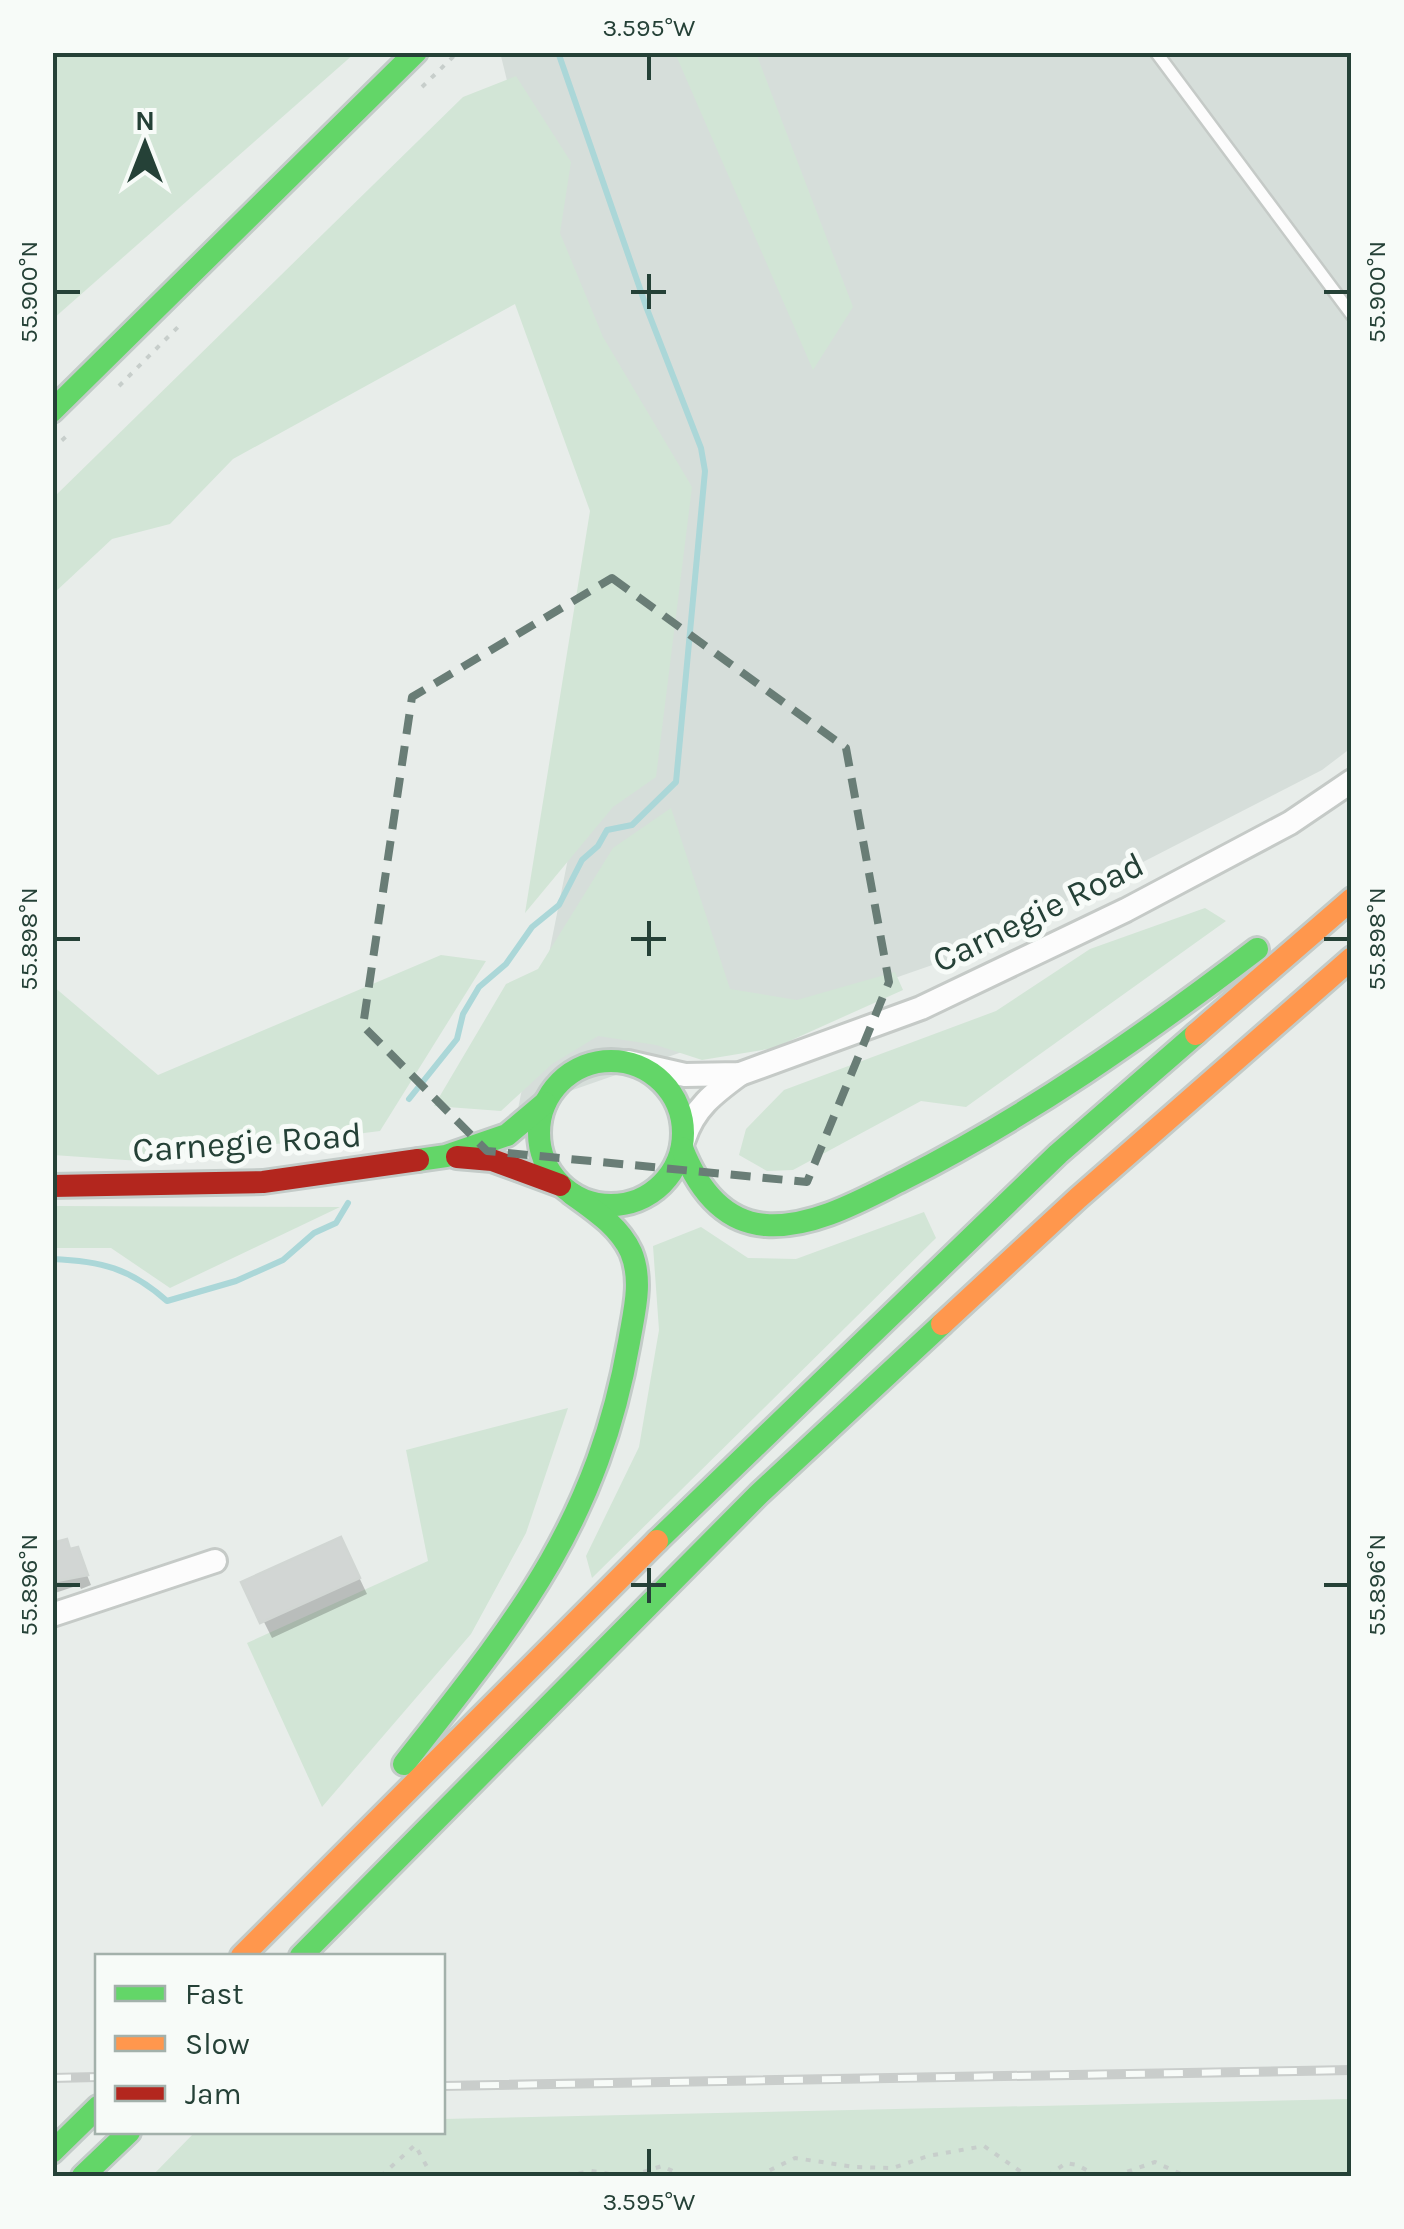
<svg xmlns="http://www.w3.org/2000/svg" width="1404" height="2229" font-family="Karla,sans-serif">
  <rect width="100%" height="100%" fill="#e8edea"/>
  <!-- built -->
  <path fill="#d6deda" d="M 500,52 L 1351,53 L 1351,748 L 1322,770 L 964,954 L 518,1109 L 626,568 Z"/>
  <!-- green -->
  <g fill="#d2e5d6">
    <path d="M 53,52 L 355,52 L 355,53 L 53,319 Z"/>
    <path d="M 675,53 L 756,53 L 853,307 L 813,370 Z"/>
    <path d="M 516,76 L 571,162 L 560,233 L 603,337 L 692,487 L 656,777 L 613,807 L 525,913 L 590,511 L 515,304 L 233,459 L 170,524 L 112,539 L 52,595 L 53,498 L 463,97 Z"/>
    <path d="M 671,808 L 730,989 L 797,1000 L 895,972 L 903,990 L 774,1048 L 702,1060 L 656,1045 L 598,1036 L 552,1064 L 501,1111 L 434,1106 L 506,984 L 538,969 L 613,848 Z"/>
    <path d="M 1205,908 L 1226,921 L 966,1107 L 921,1101 L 793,1170 L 767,1171 L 739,1155 L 746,1129 L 784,1090 L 996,1011 L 1090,949 Z"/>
    <path d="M 441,955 L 486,961 L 380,1131 L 140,1161 L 53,1155 L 53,986 L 158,1075 Z"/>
    <path d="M 53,1206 L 340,1207 L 170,1288 L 111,1248 L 53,1248 Z"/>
    <path d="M 924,1212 L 936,1238 L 592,1578 L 586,1556 L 639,1447 L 659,1330 L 653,1246 L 701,1227 L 748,1258 L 796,1259 Z"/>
    <path d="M 568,1408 L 526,1533 L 471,1634 L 322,1807 L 247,1643 L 428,1561 L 406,1450 Z"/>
    <path d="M 1351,2099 L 1351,2176 L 152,2176 L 195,2132 L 442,2132 L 443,2119 Z"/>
  </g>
  <!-- shadow -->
  <g fill="#0003">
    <path d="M 52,1546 L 71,1551 L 77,1550 L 91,1585 L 81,1589 L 79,1585 L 52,1594 Z"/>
    <path d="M 349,1556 L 367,1594 L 272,1638 L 245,1584 Z"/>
  </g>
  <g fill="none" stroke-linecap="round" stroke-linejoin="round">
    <!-- stream -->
    <g stroke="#abd7d8" stroke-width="6">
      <path d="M 409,1099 L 457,1039 L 463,1014 L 479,987 L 506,964 L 532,927 L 559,905 L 582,860 L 598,846 L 607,830 L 632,825 L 676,782 L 705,471 L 701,448 L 647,309 L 558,52"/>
      <path d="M 52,1259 C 101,1261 130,1268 167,1301 L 236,1281 L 283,1260 L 314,1233 L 336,1223 L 348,1203"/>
    </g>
  </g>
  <!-- building -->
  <g fill="#d2d6d4" stroke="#d1d6d3" stroke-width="2.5">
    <path d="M 341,1537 L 360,1578 L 260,1623 L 241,1582 Z"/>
    <path d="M 67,1539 L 70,1549 L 78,1547 L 88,1575 L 52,1582 L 52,1543 Z"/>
  </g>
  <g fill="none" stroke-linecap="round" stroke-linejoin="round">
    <!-- lane casing -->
    <g stroke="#c5cac7" stroke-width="16">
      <path id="lane" d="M 1156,52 L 1352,315"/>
    </g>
    <!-- street casing -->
    <g stroke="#c5cac7" stroke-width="28">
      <g id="street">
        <path d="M 628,1062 L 685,1075 L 740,1074 L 921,1008 L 1126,910 L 1290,823 L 1352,781"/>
        <path d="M 684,1139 C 694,1108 714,1093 740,1074"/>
        <path d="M 52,1615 L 215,1561"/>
      </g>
    </g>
    <!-- fast casing -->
    <g stroke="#c3cbc8" stroke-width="28">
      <g id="fast">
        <path d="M 52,411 L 416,52"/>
        <circle cx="611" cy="1133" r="72"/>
        <path d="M 682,1148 C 697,1186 722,1222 766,1225 C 813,1228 862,1200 902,1180 C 1029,1116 1144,1035 1257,949"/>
        <path d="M 418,1160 L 446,1156 L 507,1135 L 545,1103"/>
        <path d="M 657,1541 L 1058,1154 L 1196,1034"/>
        <path d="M 404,1764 C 515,1623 597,1525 629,1342 C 634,1312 643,1281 631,1252 C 619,1226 594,1210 572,1194"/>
        <path d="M 301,1956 L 759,1494 L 942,1324"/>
        <path d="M 52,2152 L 98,2107"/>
        <path d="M 83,2176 L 129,2132"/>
      </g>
    </g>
    <!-- slow casing -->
    <g stroke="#c3cbc8" stroke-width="28">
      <g id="slow">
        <path d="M 1196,1034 L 1352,899"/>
        <path d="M 942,1324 L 1078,1198 L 1352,958"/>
        <path d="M 242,1956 L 657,1541"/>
      </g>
    </g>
    <!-- jam casing -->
    <g stroke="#c3cbc8" stroke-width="28">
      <g id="jam">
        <path d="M 457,1157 L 492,1160 L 560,1185"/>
        <path d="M 52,1186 L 263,1182 L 418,1160"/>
      </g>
    </g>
    <!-- path -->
    <g stroke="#c7cecb" stroke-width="4" stroke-dasharray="5 8" stroke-linecap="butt">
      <path d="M 422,87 L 458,52"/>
      <path d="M 119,386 L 183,322"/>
      <path d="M 52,449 L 69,434"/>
      <path d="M 381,2176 L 415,2145 L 432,2176"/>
      <path d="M 566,2176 L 591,2171 L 623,2176"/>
      <path d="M 631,2176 L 662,2166 L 683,2176"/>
      <path d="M 758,2176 L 795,2158 L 854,2167 L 893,2168 L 928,2156 L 984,2146 L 1027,2176"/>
      <path d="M 1048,2176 L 1066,2163 L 1077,2165 L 1098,2176"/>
      <path d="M 1115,2176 L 1155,2162 L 1185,2176"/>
    </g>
    <!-- lane -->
    <use href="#lane" stroke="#fcfcfc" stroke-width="11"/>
    <!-- street -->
    <use href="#street" stroke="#fcfcfc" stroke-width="22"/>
    <!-- fast -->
    <use href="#fast" stroke="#63d668" stroke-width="22"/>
    <!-- slow -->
    <use href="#slow" stroke="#ff974d" stroke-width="22"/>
    <!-- jam -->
    <use href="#jam" stroke="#b3261e" stroke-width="22"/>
    <!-- rail casing -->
    <g stroke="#c9cdcb" stroke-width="10">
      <g id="rail">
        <path d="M 52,2078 L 98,2077"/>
        <path d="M 442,2086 L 1352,2070"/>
      </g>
    </g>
    <!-- rail -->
    <use href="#rail" stroke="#f7fbf8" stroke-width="6" stroke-dasharray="19" stroke-linecap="butt"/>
  </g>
  <!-- marked area -->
  <path fill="none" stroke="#697d76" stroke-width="8" stroke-dasharray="20 12" stroke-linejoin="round" d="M 612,578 L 846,748 L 889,982 L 807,1182 L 487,1151 L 363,1026 L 412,697 Z"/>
  <!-- ticks -->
  <path fill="none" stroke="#254137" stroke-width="4" d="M 649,55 L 649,80M 649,274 L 649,309M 55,292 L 80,292M 631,292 L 666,292M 1324,292 L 1349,292M 649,921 L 649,956M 55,939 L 80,939M 631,939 L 666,939M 1324,939 L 1349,939M 649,1568 L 649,1603M 55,1585 L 80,1585M 631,1585 L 666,1585M 1324,1585 L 1349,1585M 649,2149 L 649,2174"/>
  <g text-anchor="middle" stroke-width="10" stroke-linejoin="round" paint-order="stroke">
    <!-- street labels -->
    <g font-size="35" fill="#254137" stroke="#f7fbf8">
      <text transform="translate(1038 912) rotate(-26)" y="12">Carnegie Road</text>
      <text transform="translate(247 1142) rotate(-4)" y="12">Carnegie Road</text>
    </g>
  </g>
  <!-- border -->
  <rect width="1404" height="2229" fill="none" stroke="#f7fbf8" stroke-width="110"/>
  <!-- legend -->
  <rect x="95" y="1954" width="350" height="180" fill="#f7fbf8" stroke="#a3b1ab" stroke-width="2.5"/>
  <rect x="115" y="1986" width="50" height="15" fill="#63d668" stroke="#a3b1ab" stroke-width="2.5"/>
  <text x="185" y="2004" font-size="30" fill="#254137">Fast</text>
  <rect x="115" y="2036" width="50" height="15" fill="#ff974d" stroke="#a3b1ab" stroke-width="2.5"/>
  <text x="185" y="2054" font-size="30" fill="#254137">Slow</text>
  <rect x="115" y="2086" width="50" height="15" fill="#b3261e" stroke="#a3b1ab" stroke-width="2.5"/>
  <text x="185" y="2104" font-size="30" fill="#254137">Jam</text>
  <!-- north arrow -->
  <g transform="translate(145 145)" stroke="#f7fbf8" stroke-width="8" paint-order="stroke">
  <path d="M0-8L18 38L0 25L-18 38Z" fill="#254137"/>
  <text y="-15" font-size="28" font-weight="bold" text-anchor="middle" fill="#254137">N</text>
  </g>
  <rect x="55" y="55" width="1294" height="2119" fill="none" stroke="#254137" stroke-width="4"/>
  <g font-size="25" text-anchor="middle" fill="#254137">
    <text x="649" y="36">3.595°W</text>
    <text transform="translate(28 292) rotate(-90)" y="9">55.900°N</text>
    <text transform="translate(1376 292) rotate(-90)" y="9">55.900°N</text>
    <text transform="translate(28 939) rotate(-90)" y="9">55.898°N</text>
    <text transform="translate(1376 939) rotate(-90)" y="9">55.898°N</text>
    <text transform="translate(28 1585) rotate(-90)" y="9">55.896°N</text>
    <text transform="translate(1376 1585) rotate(-90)" y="9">55.896°N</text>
    <text x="649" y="2210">3.595°W</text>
  </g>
</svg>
